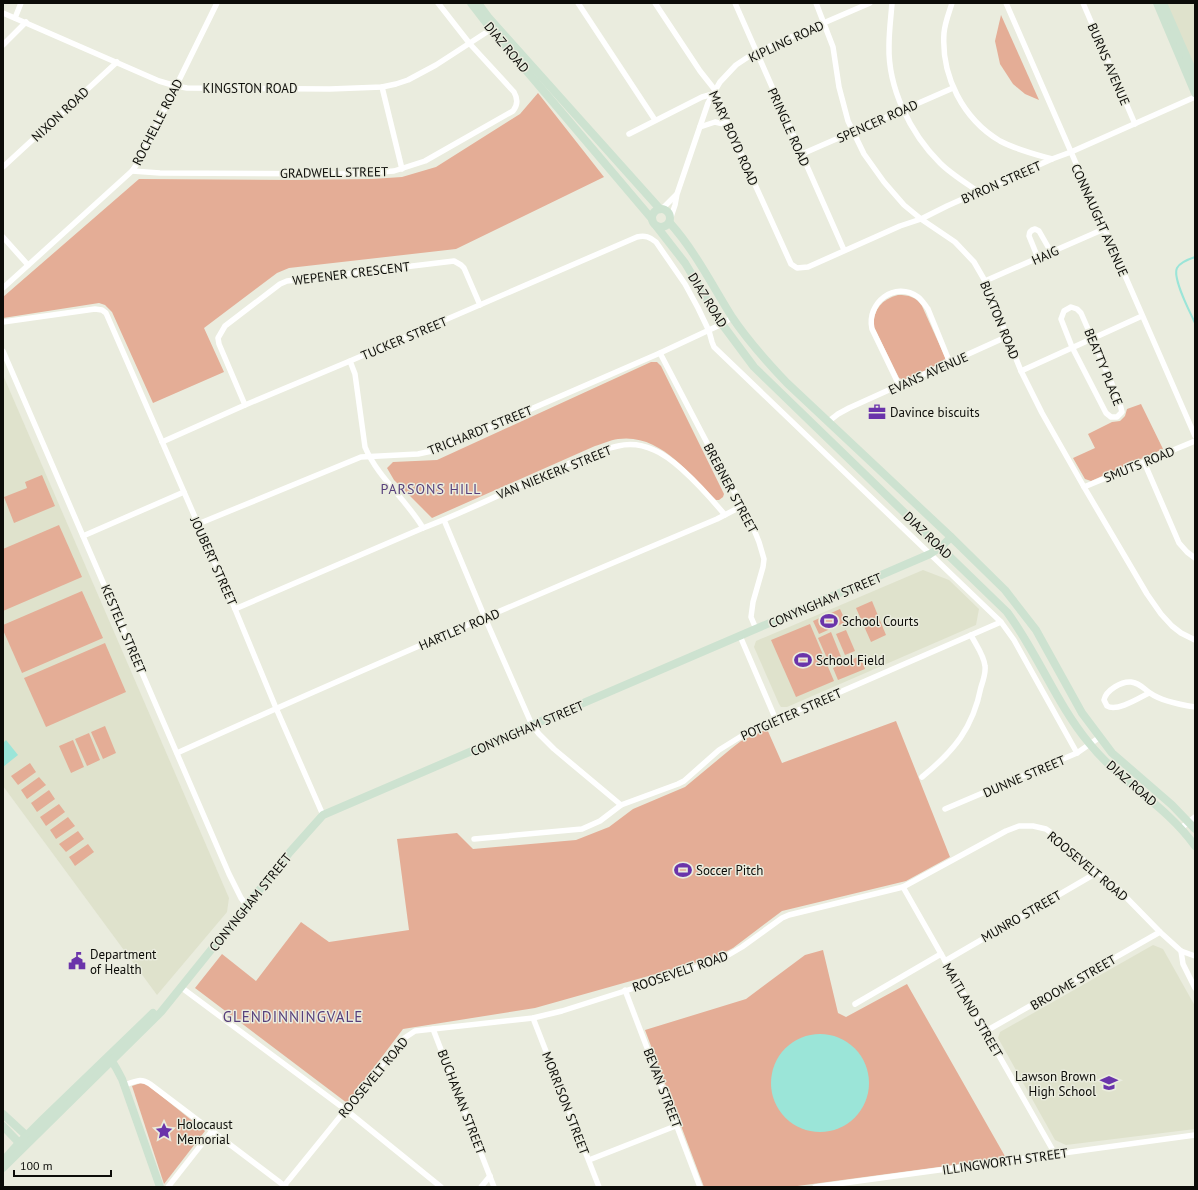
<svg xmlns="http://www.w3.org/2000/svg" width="1198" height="1190" font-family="'PT Sans',sans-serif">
  <rect width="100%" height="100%" fill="#eaecde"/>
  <!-- built -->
  <g fill="#dfe2cc">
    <path d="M 1166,3 L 1195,3 L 1195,70 Z"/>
    <path d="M 3,375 L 229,898 L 227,912 L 157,995 L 3,786 Z"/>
    <path d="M 923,570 L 949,580 L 979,609 L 976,625 L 787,707 L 781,707 L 779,704 L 754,647 L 756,641 Z"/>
    <path d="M 1153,945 L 1163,949 L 1195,1006 L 1195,1129 L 1066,1145 L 1055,1140 L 998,1038 L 1000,1032 Z"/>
  </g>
  <!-- green -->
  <g fill="#e4ad96">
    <path d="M 1001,15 L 1039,100 L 1025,94 L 1013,84 L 1000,64 L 995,41 Z"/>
    <path d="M 538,93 L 604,177 L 456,249 L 289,268 L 277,273 L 204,328 L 224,372 L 153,403 L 112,312 L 105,305 L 99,303 L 3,318 L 3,297 L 139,179 L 295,180 L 372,179 L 402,177 L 436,167 L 520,114 Z"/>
    <path d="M 898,295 C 909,295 916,297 922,306 L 945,357 L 945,360 L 942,363 L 904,380 L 899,378 L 897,374 L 873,325 C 874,309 882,299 898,295 Z"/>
    <path d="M 651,362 L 657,362 L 661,366 L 724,494 L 723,497 L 719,500 L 716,500 C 689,474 660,433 618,439 C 610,440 602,444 595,446 L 432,518 L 394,480 L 387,468 L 393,462 L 437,460 Z"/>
    <path d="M 1141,404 L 1163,449 L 1091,481 L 1085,479 L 1073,458 L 1095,448 L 1088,434 L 1112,422 L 1120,421 L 1125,416 L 1127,409 Z"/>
    <path d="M 42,475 L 55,506 L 14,523 L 4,497 L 27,488 L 25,482 Z"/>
    <path d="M 59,525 L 82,577 L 3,611 L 3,549 Z"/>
    <path d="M 82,591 L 103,638 L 22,673 L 3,630 L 3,625 Z"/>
    <path d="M 872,601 L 886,635 L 871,642 L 856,608 Z"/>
    <path d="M 840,609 L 846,622 L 819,634 L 813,621 Z"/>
    <path d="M 810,624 L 834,681 L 796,697 L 771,640 Z"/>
    <path d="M 846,630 L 855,651 L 845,655 L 836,634 Z"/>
    <path d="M 831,632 L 842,659 L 830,665 L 818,638 Z"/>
    <path d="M 105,643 L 126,692 L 46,727 L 24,678 Z"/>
    <path d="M 860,656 L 865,669 L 838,680 L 833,668 Z"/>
    <path d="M 896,721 L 950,857 L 906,881 L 782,911 L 733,948 L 716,957 L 535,1008 L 403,1029 L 347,1103 L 195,988 L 222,954 L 256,981 L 301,922 L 329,942 L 409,930 L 397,839 L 457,833 L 473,849 L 576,840 L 609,827 L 633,809 L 685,787 L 732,748 L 741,741 L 767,729 L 782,763 Z"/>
    <path d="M 105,726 L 116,753 L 103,759 L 91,732 Z"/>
    <path d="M 89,733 L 100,760 L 87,766 L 75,739 Z"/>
    <path d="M 73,740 L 84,767 L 71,773 L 59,746 Z"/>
    <path d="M 30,763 L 36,772 L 18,785 L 11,776 Z"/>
    <path d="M 39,777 L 46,785 L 27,799 L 21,790 Z"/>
    <path d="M 49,790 L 55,799 L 37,812 L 31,803 Z"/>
    <path d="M 59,804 L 65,812 L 46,826 L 40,817 Z"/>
    <path d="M 68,817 L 75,826 L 56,839 L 50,830 Z"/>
    <path d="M 78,831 L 84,839 L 66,852 L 59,844 Z"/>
    <path d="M 88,844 L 94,852 L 75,866 L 69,857 Z"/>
    <path d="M 823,950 L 838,1013 L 846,1017 L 907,984 L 1006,1158 L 790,1187 L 704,1187 L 645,1030 L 746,999 L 805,955 Z"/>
    <path d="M 144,1082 L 205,1131 L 164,1184 L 132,1086 Z"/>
  </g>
  <!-- water -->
  <g fill="#9be5d8">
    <path d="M 6,740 L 18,755 L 3,767 L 3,743 Z"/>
    <circle cx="820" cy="1083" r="49"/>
  </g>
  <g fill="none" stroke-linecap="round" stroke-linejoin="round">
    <!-- stream -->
    <path stroke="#9be5d8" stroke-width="2" d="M 1195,257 C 1189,259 1180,262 1177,268 C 1172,278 1190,312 1195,323"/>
    <!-- street -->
    <g stroke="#fff" stroke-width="5.5">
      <path d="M 578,3 L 655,120"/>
      <path d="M 655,3 L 700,71 L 715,90 L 728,125 L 791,264 L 797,268 L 808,267 L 900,226 L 921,219 L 947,206 L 1052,159 L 1071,152 L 1195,97"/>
      <path d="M 735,3 L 844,250"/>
      <path d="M 816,3 L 833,47 L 839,87 L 848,121 L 864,154 L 884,182 L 904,205 L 921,219 L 955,242 L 974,262 L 985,281 L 1021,371 L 1042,413 L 1084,487 L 1147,594 L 1161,614 L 1172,626 L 1181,633 L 1195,640"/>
      <path d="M 892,3 C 891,17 889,31 889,46 C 888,88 910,133 940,163 C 951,174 966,183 979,192"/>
      <path d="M 952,3 C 949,13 945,22 944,33 C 941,76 963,119 1000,141 C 1017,150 1034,154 1052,159"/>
      <path d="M 1006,3 L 1195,436"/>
      <path d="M 1083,3 L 1135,124"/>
      <path d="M 3,13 L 159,81 L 176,86 L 187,88 L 330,89 L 382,87 L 396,84 L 408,80 L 436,65 L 493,28"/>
      <path d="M 15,18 L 21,3"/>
      <path d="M 3,45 L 26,22"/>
      <path d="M 382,87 L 402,169"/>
      <path d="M 700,127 L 715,122 L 728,125"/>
      <path d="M 629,134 L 702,97 L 713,94"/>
      <path d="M 802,154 L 953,88"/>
      <path d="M 3,167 L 117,62"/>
      <path d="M 132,171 L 160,173 L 353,174 L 394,171 L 425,161 L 513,111 C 518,105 518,99 514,92 L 470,44 L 438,3"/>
      <path d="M 662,209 L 676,195"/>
      <path d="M 671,217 L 675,205 L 677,194 L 708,103 L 713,94 L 720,82 L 736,65 L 745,59 L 756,52 L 870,3"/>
      <path d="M 3,237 L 28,265"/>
      <path d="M 1038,258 L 1029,236 C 1029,232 1031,230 1035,229 L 1039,231 L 1051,252"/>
      <path d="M 985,281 L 1104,229"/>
      <path d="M 3,288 L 132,171 L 139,161 L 151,137 L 217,3"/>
      <path d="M 1071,307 L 1077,309 L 1081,313 L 1119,400 L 1122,412 L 1117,417 L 1111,417 L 1106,413 L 1072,347 L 1061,319 L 1064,311 Z"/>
      <path d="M 3,322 L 95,309 L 102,310 L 106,313 L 235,609 L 276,708 L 323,815"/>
      <path d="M 3,351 L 229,874 L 241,898 L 247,906"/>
      <path d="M 660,353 L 716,460 L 748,515 L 759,542 L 764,559 L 763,567 L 753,602 L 751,617 L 756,629"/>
      <path d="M 350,361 L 355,374 L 365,447 C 378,478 406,499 423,528"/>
      <path d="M 1021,371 L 1142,316"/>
      <path d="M 899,385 L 872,329 C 866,303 895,280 918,297 C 922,300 925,305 928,309 L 950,363"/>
      <path d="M 245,405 L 219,344 L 218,338 L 225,326 L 280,284 L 287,281 L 454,261 L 461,265 L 464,268 L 480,305"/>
      <path d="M 829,421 L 838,414 L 849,408 L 1006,337"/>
      <path d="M 162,442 L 245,405 L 350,361 L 637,237 C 645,235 650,237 656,242 L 685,284 L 698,308 L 709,331 L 712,342 L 714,347 L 1001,622 L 1014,640 L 1077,753"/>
      <path d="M 1144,462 L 1179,543 L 1187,552 L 1195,558"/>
      <path d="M 1084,487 L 1195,441"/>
      <path d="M 444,520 L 485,618 L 532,725 L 539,734 L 554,749 L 621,805"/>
      <path d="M 198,524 L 361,457 L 418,454 L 432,451 L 485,429 L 660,353 L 722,324 L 733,317"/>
      <path d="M 83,536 L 184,492"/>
      <path d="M 235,609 L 423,528 C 468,511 511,489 556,469 C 576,461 597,450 618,446 C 630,443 643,445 654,450 C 676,459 709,496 725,515"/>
      <path d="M 740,636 L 776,720"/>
      <path d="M 1149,693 C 1139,698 1117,712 1107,706 L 1104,700 C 1106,690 1122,681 1131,682 C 1140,683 1144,689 1150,693 C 1161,701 1182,705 1195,707"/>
      <path d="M 177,753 C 356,672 536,595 717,519 L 742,506"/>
      <path d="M 922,777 C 954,751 973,728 981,687 C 983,681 986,673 985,666 C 984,655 976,645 971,635"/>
      <path d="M 945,809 L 1077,753 L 1100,737"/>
      <path d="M 1181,828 L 1195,817"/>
      <path d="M 474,839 L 582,829 L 600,821 L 621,805 L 678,784 L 684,781 L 719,750 L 748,732 L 1001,622"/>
      <path d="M 903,887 L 1055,1154"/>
      <path d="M 1181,951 L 1183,964 L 1195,988"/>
      <path d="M 945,961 L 1098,872"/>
      <path d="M 182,988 L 346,1110 L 441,1187"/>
      <path d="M 625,990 L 700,1187"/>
      <path d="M 855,1004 L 941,954"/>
      <path d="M 533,1018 L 599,1187"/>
      <path d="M 433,1029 L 494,1187"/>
      <path d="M 986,1031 L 1160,932"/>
      <path d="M 125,1085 C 135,1081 141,1078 150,1084 L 286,1187"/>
      <path d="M 589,1160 L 678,1125"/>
      <path d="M 168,1187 L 212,1131"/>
      <path d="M 283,1187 L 403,1039 L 415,1031 L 533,1018 L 562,1011 L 669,977 L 725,957 L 742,947 L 782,918 L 789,915 L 903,887 L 1006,831 L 1019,826 L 1033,826 L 1046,829 L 1053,834 L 1118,889 L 1160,932 L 1181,951 L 1195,956"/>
      <path d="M 481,1187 L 490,1176"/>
      <path d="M 815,1187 L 1195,1135"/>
    </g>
    <!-- secondary -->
    <g stroke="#cde2d0" stroke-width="8">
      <path d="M 471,3 L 491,29 L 652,219"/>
      <path d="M 478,3 L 489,18 L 660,209"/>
      <path d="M 1157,3 L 1195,93"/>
      <path d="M 1163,3 L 1195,76"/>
      <circle cx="661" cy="218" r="9"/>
      <path d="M 670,223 C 695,251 712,285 732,317 C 748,341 767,362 787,383 L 951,537 L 1005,590 L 1036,630 L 1082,713 L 1112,753 L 1172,805 L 1195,829"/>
      <path d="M 657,227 L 685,263 L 722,324 L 754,367 L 1007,612 C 1038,654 1056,703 1089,743 C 1120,782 1166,805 1195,846"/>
      <path d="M 109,1058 C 115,1064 118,1072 122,1079 L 160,1187"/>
      <path d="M 3,1114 L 29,1138"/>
      <path d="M 3,1126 L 22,1146"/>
      <path d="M 3,1161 L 19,1143 L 42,1120 L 153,1013"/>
      <path d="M 3,1168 L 161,1012 L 290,852 L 323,815 L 930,554 L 941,547 L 951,537"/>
    </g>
  </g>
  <!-- icons -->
  <defs>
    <g id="office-bare" transform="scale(1.38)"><path d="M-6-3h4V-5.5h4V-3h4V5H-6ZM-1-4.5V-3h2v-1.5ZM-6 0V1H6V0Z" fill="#6a34aa" stroke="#eaecde" stroke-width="2.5" paint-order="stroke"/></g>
    <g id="stadium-bare" transform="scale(1.38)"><path d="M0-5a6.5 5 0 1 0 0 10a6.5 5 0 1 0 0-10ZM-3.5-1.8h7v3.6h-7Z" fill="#6a34aa" stroke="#eaecde" stroke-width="2.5" paint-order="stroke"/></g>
    <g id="civic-bare" transform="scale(1.38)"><path d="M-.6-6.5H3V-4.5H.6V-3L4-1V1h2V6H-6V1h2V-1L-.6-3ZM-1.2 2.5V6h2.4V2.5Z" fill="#6a34aa" stroke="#eaecde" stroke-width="2.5" paint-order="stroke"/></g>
    <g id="school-bare" transform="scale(1.38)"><path d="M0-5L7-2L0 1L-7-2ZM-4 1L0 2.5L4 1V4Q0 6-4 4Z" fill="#6a34aa" stroke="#eaecde" stroke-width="2.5" paint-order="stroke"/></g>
    <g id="sight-bare" transform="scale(1.38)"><path d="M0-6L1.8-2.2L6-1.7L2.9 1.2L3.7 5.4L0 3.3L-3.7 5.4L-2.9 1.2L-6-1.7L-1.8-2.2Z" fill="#6a34aa" stroke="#eaecde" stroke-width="2.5" paint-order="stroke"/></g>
  </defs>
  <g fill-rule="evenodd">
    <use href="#office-bare" x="877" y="412"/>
    <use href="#stadium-bare" x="829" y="621"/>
    <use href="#stadium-bare" x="803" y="660"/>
    <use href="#stadium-bare" x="683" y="870"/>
    <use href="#civic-bare" x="77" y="961"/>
    <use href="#school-bare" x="1109" y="1083"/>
    <use href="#sight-bare" x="164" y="1131"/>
  </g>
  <g text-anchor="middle" stroke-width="3" stroke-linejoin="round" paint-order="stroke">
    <!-- street labels -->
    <g font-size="13" fill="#0c0c08" stroke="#eaecde">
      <text transform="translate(786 41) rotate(-25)" y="5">KIPLING ROAD</text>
      <text transform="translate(507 47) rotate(50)" y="5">DIAZ ROAD</text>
      <text transform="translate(1109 64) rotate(67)" y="5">BURNS AVENUE</text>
      <text x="250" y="93">KINGSTON ROAD</text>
      <text transform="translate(60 114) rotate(-43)" y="5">NIXON ROAD</text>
      <text transform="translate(877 121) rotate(-24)" y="5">SPENCER ROAD</text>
      <text transform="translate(157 122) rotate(-63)" y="5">ROCHELLE ROAD</text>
      <text transform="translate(789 127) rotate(66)" y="5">PRINGLE ROAD</text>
      <text transform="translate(734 138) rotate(66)" y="5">MARY BOYD ROAD</text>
      <text transform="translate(334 172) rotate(-1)" y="5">GRADWELL STREET</text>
      <text transform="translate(1001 182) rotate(-24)" y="5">BYRON STREET</text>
      <text transform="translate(1100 220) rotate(66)" y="5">CONNAUGHT AVENUE</text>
      <text transform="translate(1045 255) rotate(-24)" y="5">HAIG</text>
      <text transform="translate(351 273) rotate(-7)" y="5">WEPENER CRESCENT</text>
      <text transform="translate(708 300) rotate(58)" y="5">DIAZ ROAD</text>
      <text transform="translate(1000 320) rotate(68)" y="5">BUXTON ROAD</text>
      <text transform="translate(404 338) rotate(-23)" y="5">TUCKER STREET</text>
      <text transform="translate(1104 367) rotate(68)" y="5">BEATTY PLACE</text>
      <text transform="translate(928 373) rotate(-24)" y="5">EVANS AVENUE</text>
      <text transform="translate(480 430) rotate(-22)" y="5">TRICHARDT STREET</text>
      <text transform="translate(1139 464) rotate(-22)" y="5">SMUTS ROAD</text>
      <text transform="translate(554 472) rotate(-22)" y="5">VAN NIEKERK STREET</text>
      <text transform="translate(731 488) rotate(62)" y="5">BREBNER STREET</text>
      <text transform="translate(928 535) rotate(44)" y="5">DIAZ ROAD</text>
      <text transform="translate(214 561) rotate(66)" y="5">JOUBERT STREET</text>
      <text transform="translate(825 600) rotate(-23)" y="5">CONYNGHAM STREET</text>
      <text transform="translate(124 629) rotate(67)" y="5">KESTELL STREET</text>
      <text transform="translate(459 629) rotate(-23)" y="5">HARTLEY ROAD</text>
      <text transform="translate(791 714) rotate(-24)" y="5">POTGIETER STREET</text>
      <text transform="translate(527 728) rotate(-23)" y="5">CONYNGHAM STREET</text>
      <text transform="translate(1024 776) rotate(-23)" y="5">DUNNE STREET</text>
      <text transform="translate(1132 783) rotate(41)" y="5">DIAZ ROAD</text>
      <text transform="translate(1088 866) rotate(40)" y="5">ROOSEVELT ROAD</text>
      <text transform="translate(250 902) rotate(-51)" y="5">CONYNGHAM STREET</text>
      <text transform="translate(1021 916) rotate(-30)" y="5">MUNRO STREET</text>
      <text transform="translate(680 971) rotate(-19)" y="5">ROOSEVELT ROAD</text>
      <text transform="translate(1073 982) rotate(-30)" y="5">BROOME STREET</text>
      <text transform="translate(973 1010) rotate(60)" y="5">MAITLAND STREET</text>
      <text transform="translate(373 1077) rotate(-50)" y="5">ROOSEVELT ROAD</text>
      <text transform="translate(663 1088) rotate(69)" y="5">BEVAN STREET</text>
      <text transform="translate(462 1102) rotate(69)" y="5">BUCHANAN STREET</text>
      <text transform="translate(566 1103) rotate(69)" y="5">MORRISON STREET</text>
      <text transform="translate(1005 1161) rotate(-8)" y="5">ILLINGWORTH STREET</text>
    </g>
    <!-- poi labels -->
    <g font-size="13" fill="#0c0c08" stroke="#eaecde" text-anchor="start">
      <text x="890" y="417">Davince biscuits</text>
      <text x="842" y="626">School Courts</text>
      <text x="816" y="665">School Field</text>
      <text x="696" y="875">Soccer Pitch</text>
      <text x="90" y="959">Department<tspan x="90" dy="15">of Health</tspan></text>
      <text x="1096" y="1081" text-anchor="end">Lawson Brown<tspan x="1096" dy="15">High School</tspan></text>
      <text x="177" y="1129">Holocaust<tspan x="177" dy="15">Memorial</tspan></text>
    </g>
    <!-- neighbourhood labels -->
    <g font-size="14" letter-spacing="1" fill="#563e7b" stroke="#eaecde">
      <text x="431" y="494">PARSONS HILL</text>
    </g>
    <!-- quarter labels -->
    <g font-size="15" letter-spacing="1" fill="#563e7b" stroke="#eaecde">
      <text x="293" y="1022">GLENDINNINGVALE</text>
    </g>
  </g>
  <!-- border -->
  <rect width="1198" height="1190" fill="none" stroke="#0c0c08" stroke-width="8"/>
  <!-- scale -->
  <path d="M14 1170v6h97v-6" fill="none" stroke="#0c0c08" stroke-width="2"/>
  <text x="20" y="1170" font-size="12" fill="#0c0c08" stroke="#eaecde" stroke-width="3" paint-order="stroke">100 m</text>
</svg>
